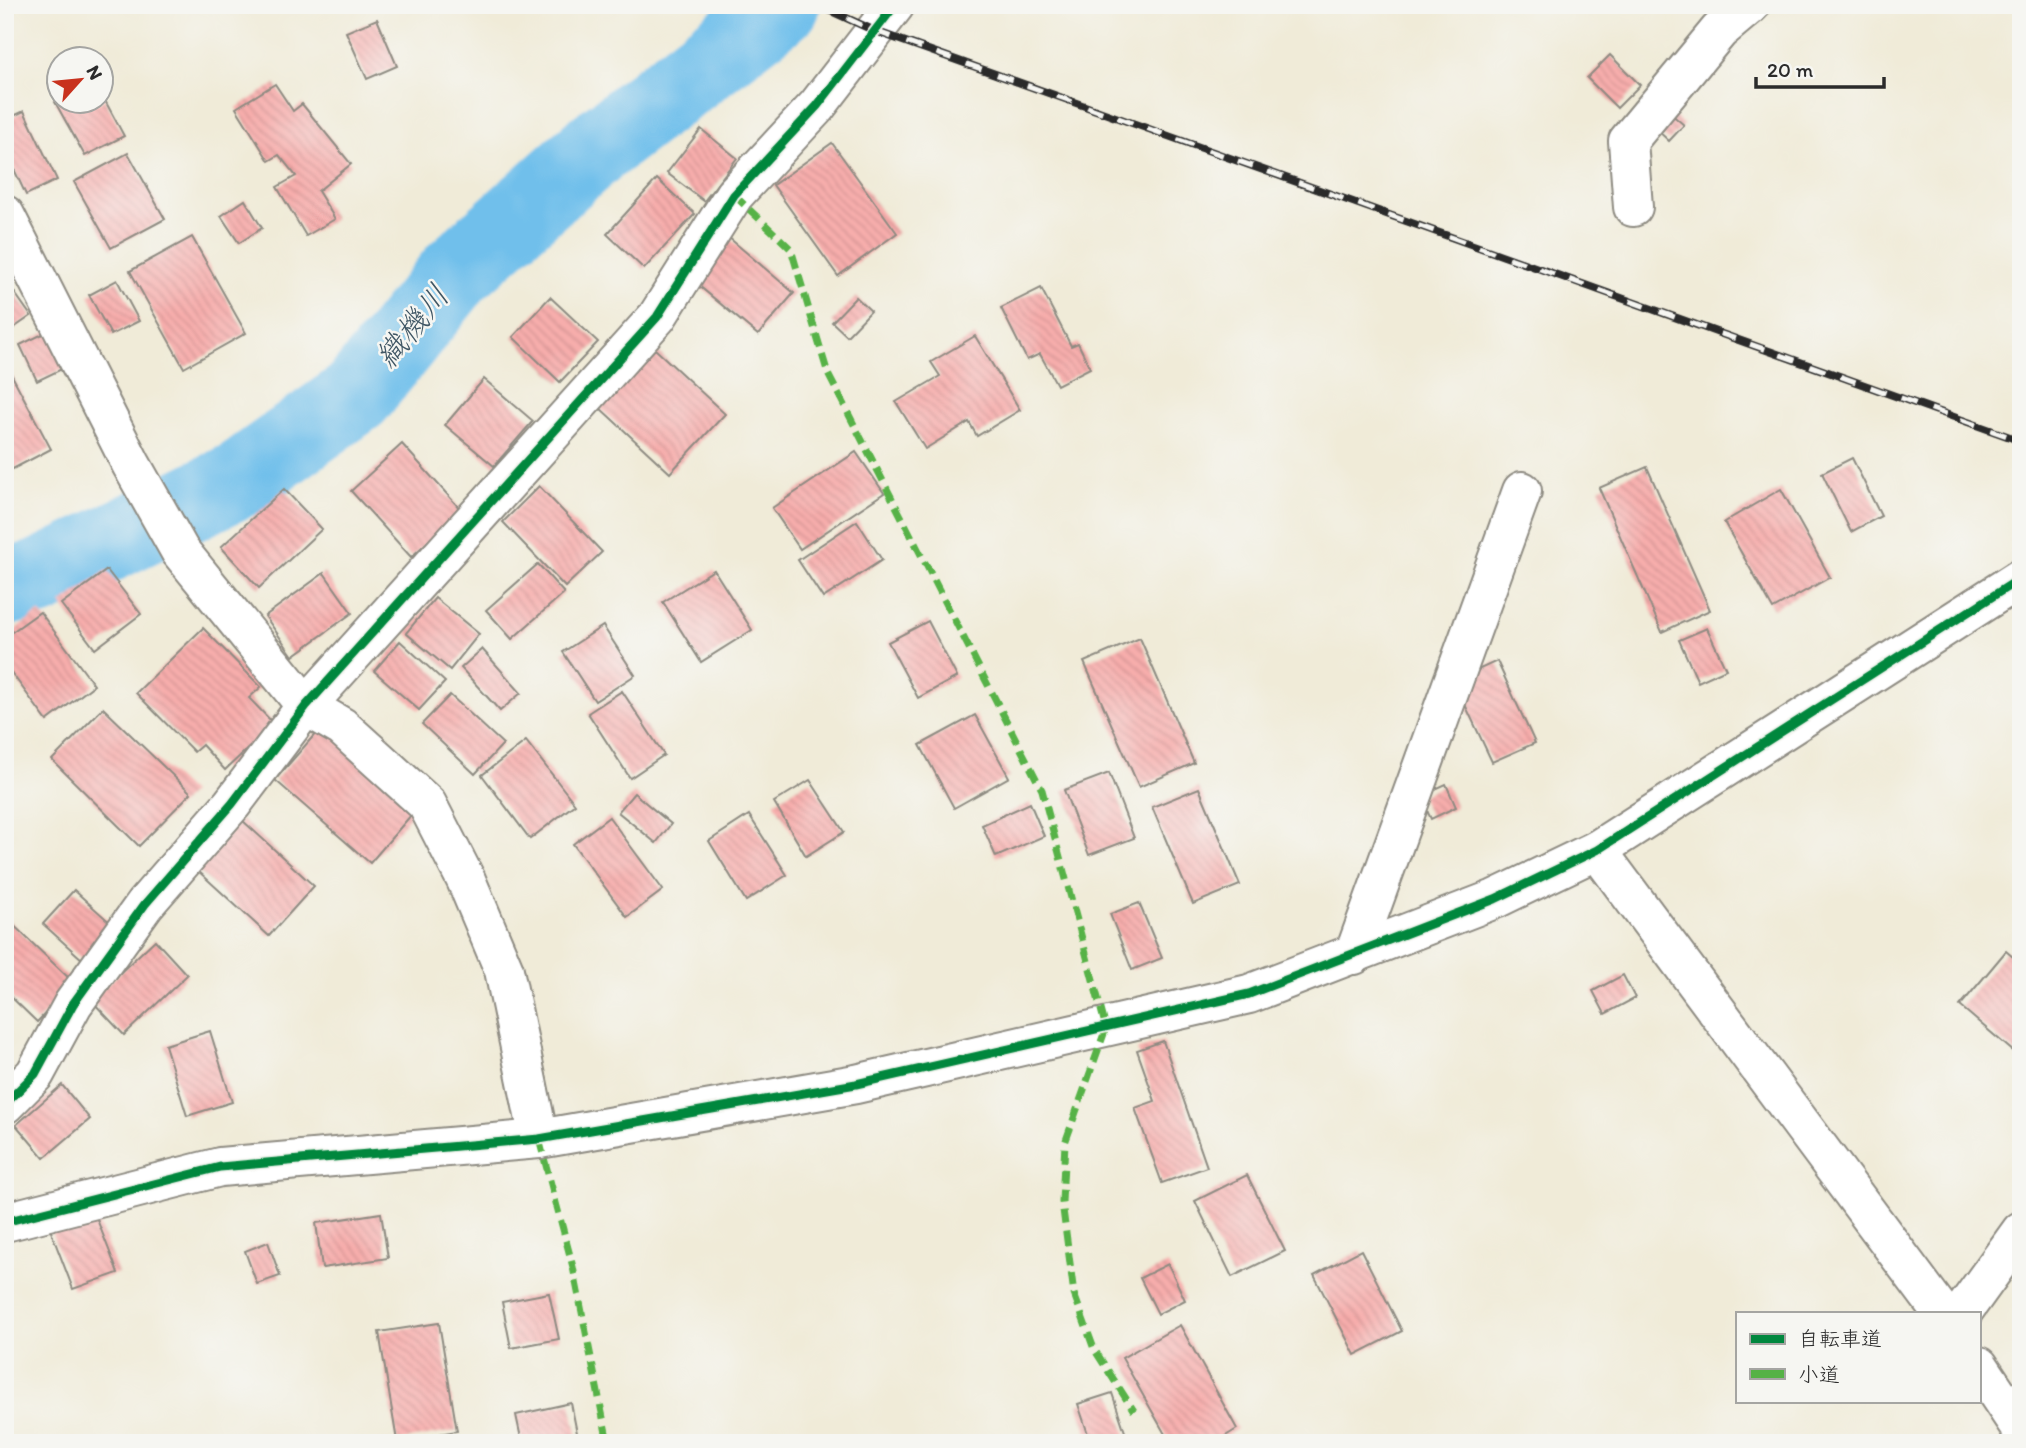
<svg xmlns="http://www.w3.org/2000/svg" width="2026" height="1448" font-family="Itim,'Klee One',sans-serif">
  <defs>
    <pattern id="building-back-hatch" width="6" height="6" patternUnits="userSpaceOnUse" patternTransform="scale(1.75)"><rect width="6" height="6" fill="#f7adac"/><path d="M-1 5l2 2M0 0l6 6M5-1l2 2" fill="none" stroke="#d49594"/></pattern>
  </defs>
  <rect width="100%" height="100%" fill="#f6f6f2"/>
  <filter id="ink" filterUnits="userSpaceOnUse"><feTurbulence type="fractalNoise" baseFrequency=".0143" numOctaves="2"/><feDisplacementMap in="SourceGraphic" scale="14" xChannelSelector="R" yChannelSelector="G"/><feConvolveMatrix kernelMatrix="1 2 1 2 8 2 1 2 1" color-interpolation-filters="sRGB"/></filter>
  <filter id="wash" filterUnits="userSpaceOnUse"><feTurbulence type="fractalNoise" baseFrequency=".00686" numOctaves="4" result="noise"/><feDisplacementMap in="SourceGraphic" scale="28" xChannelSelector="R" yChannelSelector="G"/><feGaussianBlur stdDeviation="1.57" result="paint"/><feColorMatrix in="noise" values="0 0 0 0 0 0 0 0 0 0 0 0 0 0 0 0 0 1.4 0 .05"/><feComposite in="paint" operator="in"/></filter>
  <g filter="url(#wash)">
    <rect width="100%" height="100%" fill="#f0ebd8"/>
    <g fill="none" stroke-linecap="round" stroke-linejoin="round">
      <!-- river -->
      <path stroke="#70bfeb" stroke-width="77" d="M 5,588 L 39,578 L 240,479 L 356,396 L 457,271 L 593,150 L 782,5"/>
    </g>
    <g id="blocks">
      <!-- building -->
      <g fill="url(#building-back-hatch)">
        <path d="M 275,5 L 295,5 L 295,6 L 276,11 Z"/>
        <path d="M 377,19 L 397,66 L 367,79 L 346,32 Z"/>
        <path d="M 1610,55 L 1640,85 L 1617,108 L 1587,78 Z"/>
        <path d="M 275,84 L 293,111 L 302,104 L 351,164 L 318,191 L 335,219 L 306,236 L 277,187 L 296,176 L 279,155 L 269,161 L 236,108 Z"/>
        <path d="M 102,95 L 124,136 L 85,156 L 55,102 L 60,99 L 60,102 L 102,102 Z"/>
        <path d="M 24,111 L 57,180 L 26,195 L 5,150 L 5,120 Z"/>
        <path d="M 1670,113 L 1684,125 L 1669,141 L 1656,129 Z"/>
        <path d="M 701,129 L 737,158 L 704,201 L 667,173 Z"/>
        <path d="M 832,143 L 897,233 L 838,276 L 773,185 Z"/>
        <path d="M 128,153 L 165,219 L 111,248 L 74,182 Z"/>
        <path d="M 657,179 L 695,214 L 644,269 L 607,234 Z"/>
        <path d="M 245,200 L 262,228 L 239,243 L 221,216 Z"/>
        <path d="M 192,237 L 246,333 L 184,368 L 130,271 Z"/>
        <path d="M 728,237 L 794,293 L 758,335 L 692,280 Z"/>
        <path d="M 5,279 L 31,316 L 5,334 Z"/>
        <path d="M 117,280 L 139,321 L 111,335 L 89,295 Z"/>
        <path d="M 1041,288 L 1071,346 L 1078,343 L 1090,368 L 1057,385 L 1040,354 L 1027,360 L 1001,308 Z"/>
        <path d="M 550,297 L 598,342 L 560,382 L 513,337 Z"/>
        <path d="M 856,297 L 871,311 L 847,336 L 832,322 Z"/>
        <path d="M 51,330 L 68,366 L 37,381 L 20,345 Z"/>
        <path d="M 975,336 L 1020,410 L 977,436 L 969,422 L 925,449 L 896,402 L 940,376 L 931,362 Z"/>
        <path d="M 655,349 L 725,414 L 670,473 L 600,408 Z"/>
        <path d="M 8,368 L 51,449 L 5,473 L 5,369 Z"/>
        <path d="M 484,379 L 533,421 L 494,466 L 445,425 Z"/>
        <path d="M 402,444 L 462,511 L 411,557 L 351,491 Z"/>
        <path d="M 856,452 L 884,493 L 800,549 L 772,508 Z"/>
        <path d="M 1852,458 L 1881,516 L 1851,532 L 1822,473 Z"/>
        <path d="M 1647,467 L 1710,610 L 1662,632 L 1599,488 Z"/>
        <path d="M 539,486 L 602,552 L 565,587 L 503,522 Z"/>
        <path d="M 284,489 L 322,529 L 259,588 L 221,547 Z"/>
        <path d="M 1781,489 L 1830,577 L 1773,609 L 1724,522 Z"/>
        <path d="M 857,521 L 882,560 L 823,598 L 798,560 Z"/>
        <path d="M 538,564 L 564,593 L 512,639 L 486,610 Z"/>
        <path d="M 107,570 L 141,614 L 95,649 L 61,604 Z"/>
        <path d="M 714,570 L 752,630 L 701,662 L 663,602 Z"/>
        <path d="M 324,573 L 352,613 L 293,656 L 265,616 Z"/>
        <path d="M 435,598 L 479,634 L 450,670 L 406,633 Z"/>
        <path d="M 40,612 L 94,685 L 47,721 L 5,664 L 5,637 Z"/>
        <path d="M 928,621 L 957,677 L 918,698 L 888,642 Z"/>
        <path d="M 603,626 L 635,675 L 595,701 L 563,652 Z"/>
        <path d="M 203,628 L 261,687 L 249,698 L 274,724 L 225,770 L 202,745 L 194,752 L 136,693 Z"/>
        <path d="M 1707,628 L 1726,669 L 1698,682 L 1679,640 Z"/>
        <path d="M 1140,638 L 1194,763 L 1139,787 L 1084,662 Z"/>
        <path d="M 400,641 L 445,682 L 419,710 L 374,671 Z"/>
        <path d="M 482,649 L 521,693 L 500,711 L 461,668 Z"/>
        <path d="M 1497,661 L 1535,743 L 1492,762 L 1454,681 Z"/>
        <path d="M 622,691 L 664,755 L 630,778 L 588,713 Z"/>
        <path d="M 450,695 L 503,744 L 475,774 L 422,724 Z"/>
        <path d="M 103,708 L 191,793 L 139,846 L 52,760 Z"/>
        <path d="M 975,715 L 1009,777 L 954,808 L 920,745 Z"/>
        <path d="M 324,724 L 418,807 L 370,863 L 275,780 Z"/>
        <path d="M 526,741 L 575,804 L 530,839 L 482,775 Z"/>
        <path d="M 1109,773 L 1134,838 L 1089,855 L 1064,790 Z"/>
        <path d="M 810,780 L 844,832 L 806,856 L 774,802 Z"/>
        <path d="M 1446,784 L 1456,807 L 1431,819 L 1420,796 Z"/>
        <path d="M 1199,788 L 1240,885 L 1193,904 L 1152,807 Z"/>
        <path d="M 634,793 L 671,824 L 656,843 L 618,812 Z"/>
        <path d="M 1030,803 L 1044,836 L 996,857 L 982,825 Z"/>
        <path d="M 749,815 L 787,875 L 746,901 L 709,841 Z"/>
        <path d="M 609,817 L 663,890 L 627,917 L 573,844 Z"/>
        <path d="M 242,820 L 314,886 L 269,936 L 197,870 Z"/>
        <path d="M 74,890 L 114,926 L 83,960 L 43,924 Z"/>
        <path d="M 1139,903 L 1162,958 L 1132,970 L 1110,914 Z"/>
        <path d="M 5,917 L 74,983 L 37,1022 L 5,991 Z"/>
        <path d="M 155,940 L 187,975 L 124,1035 L 91,1000 Z"/>
        <path d="M 2006,951 L 2021,964 L 2021,1058 L 1960,1006 Z"/>
        <path d="M 1623,975 L 1635,998 L 1605,1014 L 1593,991 Z"/>
        <path d="M 210,1031 L 232,1102 L 187,1116 L 165,1045 Z"/>
        <path d="M 1163,1041 L 1207,1167 L 1162,1183 L 1135,1108 L 1155,1101 L 1137,1050 Z"/>
        <path d="M 62,1085 L 90,1119 L 44,1158 L 16,1125 Z"/>
        <path d="M 1247,1175 L 1285,1251 L 1232,1277 L 1195,1201 Z"/>
        <path d="M 91,1204 L 118,1273 L 73,1289 L 47,1221 Z"/>
        <path d="M 381,1213 L 388,1258 L 322,1268 L 316,1223 Z"/>
        <path d="M 268,1242 L 280,1276 L 257,1284 L 245,1251 Z"/>
        <path d="M 1361,1250 L 1402,1331 L 1355,1355 L 1314,1275 Z"/>
        <path d="M 1168,1264 L 1185,1300 L 1158,1314 L 1140,1278 Z"/>
        <path d="M 549,1293 L 559,1339 L 511,1348 L 502,1302 Z"/>
        <path d="M 439,1323 L 457,1431 L 397,1441 L 379,1332 Z"/>
        <path d="M 1180,1325 L 1237,1429 L 1214,1443 L 1170,1443 L 1122,1358 Z"/>
        <path d="M 1112,1393 L 1128,1441 L 1091,1443 L 1078,1404 Z"/>
        <path d="M 571,1403 L 579,1443 L 522,1443 L 516,1415 Z"/>
      </g>
    </g>
  </g>
  <g filter="url(#ink)">
    <use href="#blocks" fill-opacity="0" stroke="#8e8b82" stroke-width="2"/>
    <g fill="none" stroke-linecap="round" stroke-linejoin="round">
      <!-- minor casing -->
      <g stroke="#8e8b82" stroke-width="42">
        <g id="minor">
          <path d="M 1633,207 L 1628,141 L 1719,31 L 1750,5"/>
          <path d="M 5,215 L 131,464 L 180,551 L 306,706 L 342,727 L 427,804 L 466,880 L 504,970 L 539,1139"/>
          <path d="M 1597,850 L 1942,1313"/>
          <path d="M 1354,955 L 1522,491"/>
          <path d="M 5,1104 L 35,1074 L 73,1004 L 145,904 L 232,804 L 306,706 L 657,317 L 734,195 L 817,106 L 895,5"/>
          <path d="M 5,1222 L 220,1167 L 539,1139 L 856,1084 L 1249,994 L 1495,899 L 1597,850 L 2021,578"/>
          <path d="M 1962,1313 L 2021,1231"/>
          <path d="M 1979,1366 L 2021,1429"/>
        </g>
      </g>
      <!-- minor -->
      <use href="#minor" stroke="#fff" stroke-width="38"/>
      <!-- rail casing -->
      <g stroke="#2b2b2b" stroke-width="8">
        <path id="rail" d="M 818,5 L 875,31 L 2021,441"/>
      </g>
      <!-- rail -->
      <use href="#rail" stroke="#f6f6f2" stroke-width="5" stroke-dasharray="16" stroke-linecap="butt"/>
      <!-- quiet -->
      <g stroke="#56b246" stroke-width="7" stroke-dasharray="14 7" stroke-linecap="butt">
        <path d="M 734,195 L 791,249 L 828,374 L 1042,790 L 1106,1028 L 1065,1143 L 1062,1202 L 1074,1294 L 1094,1349 L 1134,1411"/>
        <path d="M 539,1139 L 573,1267 L 608,1443"/>
      </g>
      <!-- cycleway casing -->
      <g stroke="#f6f6f2" stroke-width="13">
        <g id="cycleway">
          <path d="M 5,1104 L 35,1074 L 73,1004 L 145,904 L 232,804 L 306,706 L 657,317 L 734,195 L 817,106 L 895,5"/>
          <path d="M 5,1222 L 220,1167 L 539,1139 L 856,1084 L 1249,994 L 1495,899 L 1597,850 L 2021,578"/>
        </g>
      </g>
      <!-- cycleway -->
      <use href="#cycleway" stroke="#00873e" stroke-width="9"/>
    </g>
  </g>
  <g text-anchor="middle" stroke-width="5" stroke-linejoin="round" paint-order="stroke">
    <!-- water labels -->
    <g font-size="32" font-style="italic" fill="#405765" stroke="#f6f6f2">
      <text transform="translate(412 326) rotate(-51)" y="11">織機川</text>
    </g>
  </g>
  <!-- margin -->
  <rect width="2026" height="1448" fill="none" stroke="#f6f6f2" stroke-width="28"/>
  <!-- legend -->
  <rect x="1736" y="1312" width="245" height="91" fill="#f6f6f2" stroke="#a5a5a2" stroke-width="2"/>
  <rect x="1750" y="1334" width="35" height="10" fill="#00873e" stroke="#a5a5a2" stroke-width="2"/>
  <text x="1798" y="1346" font-size="21" fill="#2b2b2b">自転車道</text>
  <rect x="1750" y="1369" width="35" height="10" fill="#56b246" stroke="#a5a5a2" stroke-width="2"/>
  <text x="1798" y="1382" font-size="21" fill="#2b2b2b">小道</text>
  <!-- north arrow -->
  <g transform="translate(80 80) rotate(63)"><circle r="33" fill="#f6f6f2" stroke="#a5a5a2" stroke-width="2"/>
  <path d="M0-5L12 26L0 18L-12 26Z" fill="#c8321e"/>
  <text y="-10" font-size="19" font-weight="bold" text-anchor="middle" fill="#2b2b2b">N</text>
  </g>
  <!-- scale -->
  <path d="M1756 77v10h128v-10" fill="none" stroke="#2b2b2b" stroke-width="3.5"/>
  <text x="1767" y="77" font-size="21" fill="#2b2b2b" stroke="#f6f6f2" stroke-width="5" paint-order="stroke">20 m</text>
</svg>
